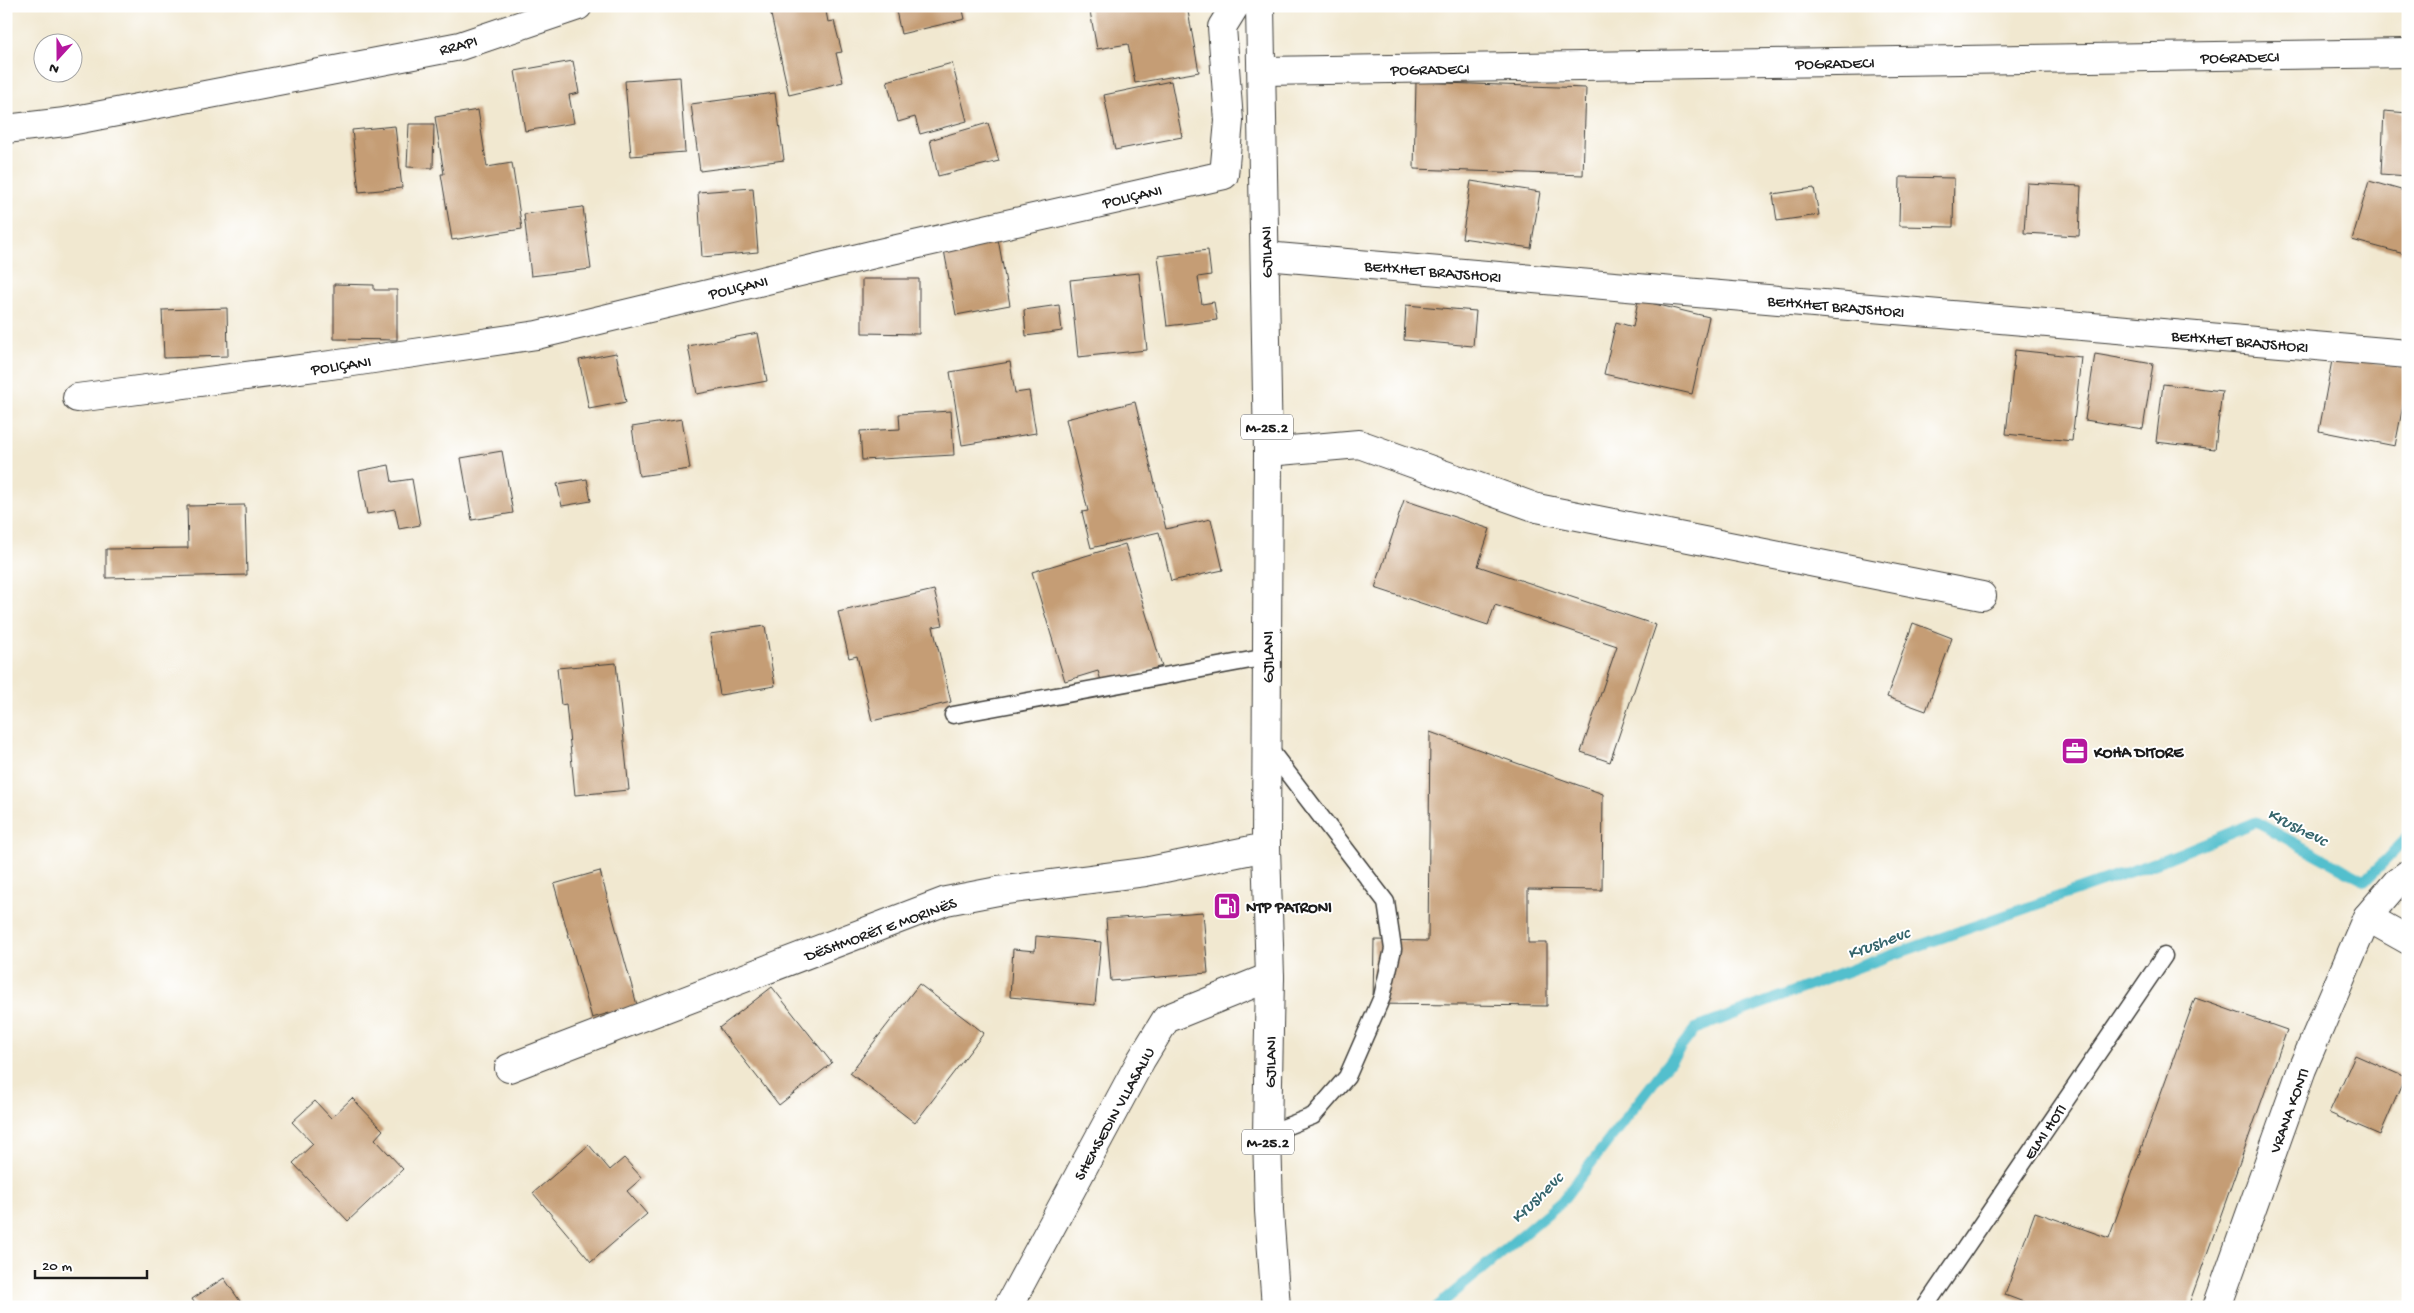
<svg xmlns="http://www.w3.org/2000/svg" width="2414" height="1313" font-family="'Gochi Hand',sans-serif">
  <rect width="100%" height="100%" fill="#fff"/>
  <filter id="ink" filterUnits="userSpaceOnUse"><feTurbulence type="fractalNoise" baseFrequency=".02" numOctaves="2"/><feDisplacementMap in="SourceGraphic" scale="10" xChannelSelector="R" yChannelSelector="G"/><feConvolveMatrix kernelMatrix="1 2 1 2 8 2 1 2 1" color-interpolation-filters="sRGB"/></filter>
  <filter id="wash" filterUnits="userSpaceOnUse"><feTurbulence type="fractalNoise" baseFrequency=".0096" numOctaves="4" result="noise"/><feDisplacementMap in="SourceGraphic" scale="20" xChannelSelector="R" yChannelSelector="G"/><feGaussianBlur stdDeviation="1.12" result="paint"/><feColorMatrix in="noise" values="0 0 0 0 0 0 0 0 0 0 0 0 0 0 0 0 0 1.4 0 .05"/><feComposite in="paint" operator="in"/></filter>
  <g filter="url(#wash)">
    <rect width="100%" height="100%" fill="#f1e8d0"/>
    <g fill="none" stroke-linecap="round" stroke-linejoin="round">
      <!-- stream -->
      <path stroke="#53bfcd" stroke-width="11" d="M 1437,1307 L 1561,1202 L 1695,1029 L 1861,966 L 2163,860 L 2256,822 L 2365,881 L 2408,837"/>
    </g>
    <g id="blocks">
      <!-- building -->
      <g fill="#c59d75">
        <path d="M 769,6 L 825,6 L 828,22 L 834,21 L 842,52 L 836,53 L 843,82 L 789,95 Z"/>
        <path d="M 895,6 L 962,6 L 965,19 L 901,34 Z"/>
        <path d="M 1089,6 L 1187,6 L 1199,72 L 1135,83 L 1128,44 L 1097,49 Z"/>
        <path d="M 573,61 L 579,93 L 569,95 L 574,123 L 525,131 L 515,71 Z"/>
        <path d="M 952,63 L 967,121 L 920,134 L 915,117 L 898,122 L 887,81 Z"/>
        <path d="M 680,77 L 685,152 L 631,156 L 625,81 Z"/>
        <path d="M 1171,81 L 1182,137 L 1115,150 L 1104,95 Z"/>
        <path d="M 1416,82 L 1586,88 L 1583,175 L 1414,169 Z"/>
        <path d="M 775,93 L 784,160 L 700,171 L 691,104 Z"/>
        <path d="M 478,110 L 487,167 L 512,163 L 522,229 L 452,240 L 441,174 L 444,174 L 435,117 Z"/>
        <path d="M 2384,111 L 2408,113 L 2408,176 L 2381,174 Z"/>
        <path d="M 988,123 L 999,161 L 938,176 L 930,140 Z"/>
        <path d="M 409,124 L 434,124 L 433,168 L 407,167 Z"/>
        <path d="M 395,126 L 402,188 L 359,192 L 352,130 Z"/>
        <path d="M 1900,177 L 1954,178 L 1953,227 L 1899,226 Z"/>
        <path d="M 1471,181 L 1540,192 L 1531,248 L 1462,238 Z"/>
        <path d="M 2369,181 L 2408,192 L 2408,255 L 2352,240 Z"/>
        <path d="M 2027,183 L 2081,186 L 2079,236 L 2024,233 Z"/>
        <path d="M 753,188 L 758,252 L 702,257 L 698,192 Z"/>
        <path d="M 1814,188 L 1819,215 L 1777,221 L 1773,194 Z"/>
        <path d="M 583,207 L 591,269 L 531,276 L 524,214 Z"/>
        <path d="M 998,239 L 1010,305 L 956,315 L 944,250 Z"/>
        <path d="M 1208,250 L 1211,275 L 1198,277 L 1202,304 L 1214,302 L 1217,320 L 1167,326 L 1158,256 Z"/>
        <path d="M 1139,273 L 1147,350 L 1078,357 L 1070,280 Z"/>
        <path d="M 862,279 L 919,279 L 919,334 L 862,333 Z"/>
        <path d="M 334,284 L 374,285 L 374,290 L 397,290 L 397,340 L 334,339 Z"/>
        <path d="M 1638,300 L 1709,317 L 1692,394 L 1604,374 L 1616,322 L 1633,327 Z"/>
        <path d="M 1059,305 L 1062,331 L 1026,336 L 1024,310 Z"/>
        <path d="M 1406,305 L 1476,311 L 1473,346 L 1404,340 Z"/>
        <path d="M 227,308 L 228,356 L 164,358 L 162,310 Z"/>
        <path d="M 758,333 L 767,381 L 697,394 L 688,346 Z"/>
        <path d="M 2015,350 L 2081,357 L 2072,441 L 2006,434 Z"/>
        <path d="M 616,353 L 626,402 L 589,409 L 579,360 Z"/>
        <path d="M 2095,354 L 2153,364 L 2143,429 L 2085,420 Z"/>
        <path d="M 2333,355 L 2408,369 L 2408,380 L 2395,446 L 2319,431 Z"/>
        <path d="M 1010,362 L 1015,393 L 1029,391 L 1036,433 L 962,445 L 950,372 Z"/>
        <path d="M 2163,384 L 2222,391 L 2215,449 L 2156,442 Z"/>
        <path d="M 1135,402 L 1166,529 L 1211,519 L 1223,570 L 1171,581 L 1159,532 L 1091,548 L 1082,512 L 1088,511 L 1066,419 Z"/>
        <path d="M 951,411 L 954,455 L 862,460 L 860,431 L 900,429 L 899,414 Z"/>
        <path d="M 682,419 L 690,469 L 639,476 L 632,427 Z"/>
        <path d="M 502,451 L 513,513 L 472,520 L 461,458 Z"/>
        <path d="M 389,465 L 392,482 L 412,479 L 420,525 L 399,529 L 395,509 L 367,514 L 359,471 Z"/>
        <path d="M 587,479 L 591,501 L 562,506 L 557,484 Z"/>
        <path d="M 1404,500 L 1490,529 L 1478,566 L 1656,625 L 1610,762 L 1581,752 L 1617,646 L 1495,605 L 1488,625 L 1375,588 Z"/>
        <path d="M 245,505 L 247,575 L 106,578 L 106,549 L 188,548 L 187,506 Z"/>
        <path d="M 1125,544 L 1162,666 L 1102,684 L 1098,671 L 1065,681 L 1032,572 Z"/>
        <path d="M 934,590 L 943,625 L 933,627 L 951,702 L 872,721 L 857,656 L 849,658 L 838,612 Z"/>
        <path d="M 1913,623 L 1952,638 L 1926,711 L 1887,697 Z"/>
        <path d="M 765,626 L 775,686 L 720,695 L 710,634 Z"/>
        <path d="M 616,663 L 629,790 L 575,795 L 566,704 L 561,705 L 557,668 Z"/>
        <path d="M 1430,732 L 1603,794 L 1602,890 L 1528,889 L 1528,943 L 1547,943 L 1547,1006 L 1373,1004 L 1374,940 L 1428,941 Z"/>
        <path d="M 600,871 L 637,1005 L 592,1018 L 554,884 Z"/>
        <path d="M 1203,912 L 1208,973 L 1111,981 L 1106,919 Z"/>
        <path d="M 1036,936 L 1101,942 L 1095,1005 L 1010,997 L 1013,949 L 1035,951 Z"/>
        <path d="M 919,984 L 984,1033 L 915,1123 L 850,1073 Z"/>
        <path d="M 772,987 L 832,1063 L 779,1105 L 719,1028 Z"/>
        <path d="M 2195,998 L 2287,1030 L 2188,1307 L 2037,1307 L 2005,1295 L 2035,1212 L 2109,1238 Z"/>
        <path d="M 2355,1055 L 2405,1077 L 2380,1135 L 2329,1113 Z"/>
        <path d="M 352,1098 L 383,1130 L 375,1139 L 403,1169 L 348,1221 L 293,1163 L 313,1144 L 292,1122 L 315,1101 L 331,1118 Z"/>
        <path d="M 589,1145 L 610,1170 L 624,1158 L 642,1178 L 627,1191 L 647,1214 L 591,1262 L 533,1193 Z"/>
        <path d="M 224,1278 L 244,1307 L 197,1307 L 192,1299 Z"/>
      </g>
    </g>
  </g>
  <g filter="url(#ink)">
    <use href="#blocks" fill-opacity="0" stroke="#3c3b37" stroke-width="1"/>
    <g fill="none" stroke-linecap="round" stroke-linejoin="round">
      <!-- service casing -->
      <g stroke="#3c3b37" stroke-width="19">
        <g id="service">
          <path d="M 953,715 L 1267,657"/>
          <path d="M 1267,746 L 1386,902 L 1393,949 L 1382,997 L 1347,1077 L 1313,1116 L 1267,1134"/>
          <path d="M 1925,1307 L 2164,956"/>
        </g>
      </g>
      <!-- minor casing -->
      <g stroke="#3c3b37" stroke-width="30">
        <g id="minor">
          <path d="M 1262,71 L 2408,53"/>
          <path d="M 6,129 L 65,122 L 460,46 L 578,6"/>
          <path d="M 1265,256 L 2408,354"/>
          <path d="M 77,398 L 346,363 L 537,335 L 879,253 L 1224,175 L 1229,121 L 1222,27 L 1235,6"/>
          <path d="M 1268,452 L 1359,444 L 1537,508 L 1982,596"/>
          <path d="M 2367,917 L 2408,940"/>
          <path d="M 509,1068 L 946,901 L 998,891 L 1145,872 L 1266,847"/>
          <path d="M 1008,1307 L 1141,1060 L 1166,1019 L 1270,977"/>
          <path d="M 2217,1307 L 2302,1069 L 2367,917 L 2396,883 L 2408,874"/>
        </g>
      </g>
      <!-- primary casing -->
      <g stroke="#3c3b37" stroke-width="30">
        <path id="primary" d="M 1260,6 L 1268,452 L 1266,847 L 1270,977 L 1267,1134 L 1269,1211 L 1276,1307"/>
      </g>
      <!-- service -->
      <use href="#service" stroke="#fff" stroke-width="16"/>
      <!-- minor -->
      <use href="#minor" stroke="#fff" stroke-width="28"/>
      <!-- primary -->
      <use href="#primary" stroke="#fff" stroke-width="28"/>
    </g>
  </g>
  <!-- icons -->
  <defs>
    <g id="office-square" transform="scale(1.4375)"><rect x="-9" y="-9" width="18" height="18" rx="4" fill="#b5179e" stroke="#fff"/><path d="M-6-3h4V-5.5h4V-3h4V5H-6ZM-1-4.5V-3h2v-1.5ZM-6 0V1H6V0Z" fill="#fff"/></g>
    <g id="fuel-square" transform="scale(1.4375)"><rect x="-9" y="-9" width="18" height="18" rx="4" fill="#b5179e" stroke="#fff"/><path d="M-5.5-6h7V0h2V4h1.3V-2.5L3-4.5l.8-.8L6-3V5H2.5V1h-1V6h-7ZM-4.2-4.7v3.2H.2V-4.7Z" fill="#fff"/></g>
  </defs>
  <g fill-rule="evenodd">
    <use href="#office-square" x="2075" y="751"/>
    <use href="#fuel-square" x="1227" y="906"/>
  </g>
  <g text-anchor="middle" stroke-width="4" stroke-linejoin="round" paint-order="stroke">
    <!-- shield labels -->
    <g fill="#fff" stroke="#606060" stroke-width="1">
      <rect x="1241" y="414.5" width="52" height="25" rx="4"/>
      <rect x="1242" y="1129.5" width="52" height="25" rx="4"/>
    </g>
    <g font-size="15" font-weight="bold" fill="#1c1c1c">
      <text x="1267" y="432">M-25.2</text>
      <text x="1268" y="1147">M-25.2</text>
    </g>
    <!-- street labels -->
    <g font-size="16" fill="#1c1c1c" stroke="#fff">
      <text transform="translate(458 44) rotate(-15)" y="6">RRAPI</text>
      <text transform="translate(2240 56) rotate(-1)" y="6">POGRADECI</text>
      <text transform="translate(1835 62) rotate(-1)" y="6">POGRADECI</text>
      <text transform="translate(1430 68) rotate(-1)" y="6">POGRADECI</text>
      <text transform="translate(1132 195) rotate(-13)" y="6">POLIÇANI</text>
      <text transform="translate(1265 252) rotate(-91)" y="6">GJILANI</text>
      <text transform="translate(1433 270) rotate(5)" y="6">BEHXHET BRAJSHORI</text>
      <text transform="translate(738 286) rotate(-13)" y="6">POLIÇANI</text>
      <text transform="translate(1836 305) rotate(5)" y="6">BEHXHET BRAJSHORI</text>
      <text transform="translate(2240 340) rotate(5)" y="6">BEHXHET BRAJSHORI</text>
      <text transform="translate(341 364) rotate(-8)" y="6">POLIÇANI</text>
      <text transform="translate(1267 657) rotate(-90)" y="6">GJILANI</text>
      <text transform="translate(880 928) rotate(-20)" y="6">DËSHMORËT E MORINËS</text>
      <text transform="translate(1269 1062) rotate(-89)" y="6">GJILANI</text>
      <text transform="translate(2288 1110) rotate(-70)" y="6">VRANA KONTI</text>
      <text transform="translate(1113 1113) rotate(-61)" y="6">SHEMSEDIN VLLASALIU</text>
      <text transform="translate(2044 1131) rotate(-56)" y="6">ELMI HOTI</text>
    </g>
    <!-- poi labels -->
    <g font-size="16" font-weight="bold" fill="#1c1c1c" stroke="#fff" text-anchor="start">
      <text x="2094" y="757">KOHA DITORE</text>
      <text x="1246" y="912">NTP PATRONI</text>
    </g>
    <!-- water labels -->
    <g font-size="18" font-style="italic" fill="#35656c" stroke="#fff">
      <text transform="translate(2298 826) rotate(27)" y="6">Krushevc</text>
      <text transform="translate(1878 942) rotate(-20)" y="6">Krushevc</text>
      <text transform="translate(1536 1197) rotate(-44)" y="6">Krushevc</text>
    </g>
  </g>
  <!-- margin -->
  <rect width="2414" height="1313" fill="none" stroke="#fff" stroke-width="25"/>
  <!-- north arrow -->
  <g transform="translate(58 58) rotate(201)"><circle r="24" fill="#ffffff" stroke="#a4a4a4"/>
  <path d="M0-4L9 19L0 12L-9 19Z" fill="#b5179e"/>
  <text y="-8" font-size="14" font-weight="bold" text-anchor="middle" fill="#1c1c1c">N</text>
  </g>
  <!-- scale -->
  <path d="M35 1270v8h112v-8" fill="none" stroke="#1c1c1c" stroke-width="2.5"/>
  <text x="42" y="1270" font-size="15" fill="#1c1c1c" stroke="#ffffff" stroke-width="4" paint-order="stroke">20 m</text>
</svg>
